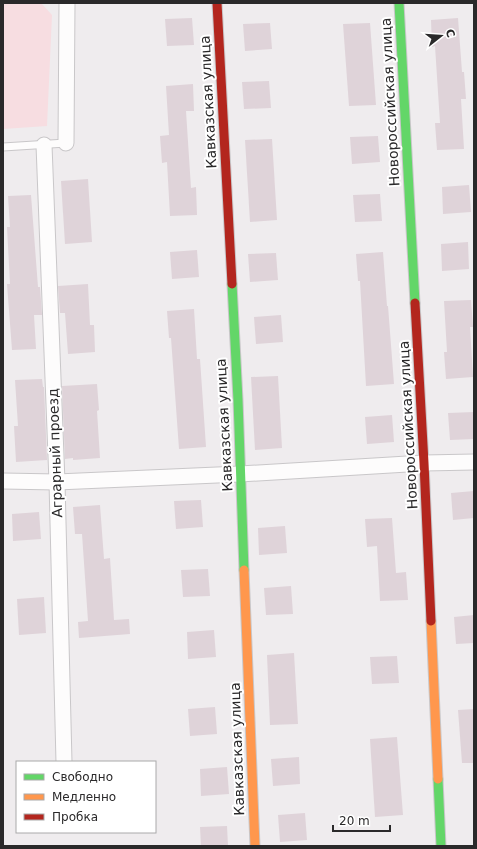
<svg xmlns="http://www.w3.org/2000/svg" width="477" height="849" font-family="'DejaVu Sans',sans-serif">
  <rect width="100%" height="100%" fill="#efecee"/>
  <!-- green -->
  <path fill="#f7dde1" d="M 3,3 L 41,3 L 52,15 L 47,126 L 3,129 Z"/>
  <!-- building -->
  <g fill="#dfd3d9">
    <path d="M 192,18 L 194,45 L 167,46 L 165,19 Z"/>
    <path d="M 458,18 L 462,72 L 464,72 L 466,99 L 461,99 L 464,149 L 437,150 L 435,123 L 440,123 L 435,46 L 432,47 L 431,20 Z"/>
    <path d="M 270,23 L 272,49 L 245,51 L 243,24 Z"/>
    <path d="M 370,23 L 376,105 L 349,106 L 343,24 Z"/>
    <path d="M 269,81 L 271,108 L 244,109 L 242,82 Z"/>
    <path d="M 193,84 L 194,111 L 186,111 L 191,188 L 196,187 L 197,215 L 170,216 L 167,162 L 162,163 L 160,136 L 169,135 L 166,86 Z"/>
    <path d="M 378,136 L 380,162 L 352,164 L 350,137 Z"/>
    <path d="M 272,139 L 277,220 L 250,222 L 245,140 Z"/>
    <path d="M 88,179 L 92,242 L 65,244 L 61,181 Z"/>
    <path d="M 469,185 L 471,212 L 443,214 L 442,187 Z"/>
    <path d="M 380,194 L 382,221 L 355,222 L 353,195 Z"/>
    <path d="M 31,195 L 38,287 L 40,287 L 42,315 L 34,315 L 36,349 L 12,350 L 7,284 L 10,284 L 7,227 L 10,227 L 8,196 Z"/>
    <path d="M 468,242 L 469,269 L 442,271 L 441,244 Z"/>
    <path d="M 197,250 L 199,277 L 172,279 L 170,252 Z"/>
    <path d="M 383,252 L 387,306 L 388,306 L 394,384 L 366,386 L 360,281 L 358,281 L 356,254 Z"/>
    <path d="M 276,253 L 278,280 L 250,282 L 248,254 Z"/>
    <path d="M 88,284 L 90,325 L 94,325 L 95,352 L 68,354 L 65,313 L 60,313 L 58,286 Z"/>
    <path d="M 471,300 L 473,327 L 470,327 L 473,377 L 446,379 L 444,352 L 447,352 L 444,301 Z"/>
    <path d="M 194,309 L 197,359 L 200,359 L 206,447 L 179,449 L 171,338 L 169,338 L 167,311 Z"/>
    <path d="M 281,315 L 283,342 L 256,344 L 254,317 Z"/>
    <path d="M 278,376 L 282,448 L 255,450 L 251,377 Z"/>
    <path d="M 42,379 L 43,387 L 44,387 L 47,460 L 16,462 L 14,426 L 18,426 L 15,380 Z"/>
    <path d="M 97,384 L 99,410 L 97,411 L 100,458 L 73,460 L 73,458 L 65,459 L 62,386 Z"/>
    <path d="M 474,412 L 474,439 L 450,440 L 448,413 Z"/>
    <path d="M 392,415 L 394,442 L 367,444 L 365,417 Z"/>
    <path d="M 474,491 L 474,518 L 453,520 L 451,493 Z"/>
    <path d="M 201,500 L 203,527 L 176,529 L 174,501 Z"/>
    <path d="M 100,505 L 104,559 L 110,558 L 114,620 L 129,619 L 130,634 L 79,638 L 78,622 L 88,621 L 82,534 L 75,534 L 73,507 Z"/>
    <path d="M 39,512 L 41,539 L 13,541 L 12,514 Z"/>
    <path d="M 392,518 L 396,573 L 406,572 L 408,600 L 380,601 L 377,546 L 367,547 L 365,519 Z"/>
    <path d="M 285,526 L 287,553 L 259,555 L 258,528 Z"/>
    <path d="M 208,569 L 210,596 L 183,597 L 181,570 Z"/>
    <path d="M 291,586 L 293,614 L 266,615 L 264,588 Z"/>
    <path d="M 44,597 L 46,633 L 19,635 L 17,599 Z"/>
    <path d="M 474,615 L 474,643 L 456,644 L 454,617 Z"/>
    <path d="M 214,630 L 216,657 L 188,659 L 187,632 Z"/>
    <path d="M 294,653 L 298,724 L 270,725 L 267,655 Z"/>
    <path d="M 397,656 L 399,683 L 372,684 L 370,657 Z"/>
    <path d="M 215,707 L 217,734 L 190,736 L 188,709 Z"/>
    <path d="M 474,709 L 474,763 L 462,763 L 458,710 Z"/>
    <path d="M 397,737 L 403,815 L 375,817 L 370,739 Z"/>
    <path d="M 299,757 L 300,784 L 273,786 L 271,759 Z"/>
    <path d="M 227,767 L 229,794 L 201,796 L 200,769 Z"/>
    <path d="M 305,813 L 307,840 L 280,842 L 278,815 Z"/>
    <path d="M 227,826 L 228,846 L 201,846 L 200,827 Z"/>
  </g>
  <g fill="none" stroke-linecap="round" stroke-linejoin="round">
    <!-- lane casing -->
    <g stroke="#c9c7c9" stroke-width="9">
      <path id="lane" d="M 3,147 L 66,143"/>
    </g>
    <!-- street casing -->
    <g stroke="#c9c7c9" stroke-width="17">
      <g id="street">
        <path d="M 66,143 L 67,3"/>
        <path d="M 44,145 L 57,482 L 64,762"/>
        <path d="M 3,481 L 57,482 L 240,474 L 424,463 L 474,462"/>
      </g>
    </g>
    <!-- fast casing -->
    <g stroke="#c9c7c9" stroke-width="11">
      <g id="fast">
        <path d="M 399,3 L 415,303"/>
        <path d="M 232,284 L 238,400 L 244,570"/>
        <path d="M 438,779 L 441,846"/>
      </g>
    </g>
    <!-- slow casing -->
    <g stroke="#c9c7c9" stroke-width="11">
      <g id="slow">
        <path d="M 244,570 L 255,846"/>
        <path d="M 431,621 L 438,779"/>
      </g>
    </g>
    <!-- jam casing -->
    <g stroke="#c9c7c9" stroke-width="11">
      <g id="jam">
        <path d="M 217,3 L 232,284"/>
        <path d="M 415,303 L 424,463 L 431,621"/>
      </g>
    </g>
    <!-- lane -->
    <use href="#lane" stroke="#fdfcfc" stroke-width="7"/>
    <!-- street -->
    <use href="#street" stroke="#fdfcfc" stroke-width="15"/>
    <!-- fast -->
    <use href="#fast" stroke="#63d668" stroke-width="9"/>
    <!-- slow -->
    <use href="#slow" stroke="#ff974d" stroke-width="9"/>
    <!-- jam -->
    <use href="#jam" stroke="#b3261e" stroke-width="9"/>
  </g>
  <g text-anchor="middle" stroke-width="4" stroke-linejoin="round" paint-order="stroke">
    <!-- street labels -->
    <g font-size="14" fill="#2a292a" stroke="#fff">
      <text transform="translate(208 102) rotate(-93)" y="5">Кавказская улица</text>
      <text transform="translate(390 102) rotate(-93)" y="5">Новороссийская улица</text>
      <text transform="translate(224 425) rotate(-93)" y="5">Кавказская улица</text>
      <text transform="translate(408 425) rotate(-93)" y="5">Новороссийская улица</text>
      <text transform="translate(55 453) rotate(-92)" y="5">Аграрный проезд</text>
      <text transform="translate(237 749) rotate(-92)" y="5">Кавказская улица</text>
    </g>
  </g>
  <!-- border -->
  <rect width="477" height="849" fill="none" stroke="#2a292a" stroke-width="8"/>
  <!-- legend -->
  <rect x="16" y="761" width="140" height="72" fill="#ffffff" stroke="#aaa9aa"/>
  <rect x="24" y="774" width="20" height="6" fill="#63d668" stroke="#aaa9aa"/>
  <text x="52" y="781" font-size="12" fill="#2a292a">Свободно</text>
  <rect x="24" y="794" width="20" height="6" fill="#ff974d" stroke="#aaa9aa"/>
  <text x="52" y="801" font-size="12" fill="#2a292a">Медленно</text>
  <rect x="24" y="814" width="20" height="6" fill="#b3261e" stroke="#aaa9aa"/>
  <text x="52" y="821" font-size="12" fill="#2a292a">Пробка</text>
  <!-- north arrow -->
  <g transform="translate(441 36) rotate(73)" stroke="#ffffff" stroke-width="3" paint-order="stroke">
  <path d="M0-3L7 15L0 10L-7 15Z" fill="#2a292a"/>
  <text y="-6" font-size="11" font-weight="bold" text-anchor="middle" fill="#2a292a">С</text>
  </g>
  <!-- scale -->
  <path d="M333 825v6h57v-6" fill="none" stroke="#2a292a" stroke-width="2"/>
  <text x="339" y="825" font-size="12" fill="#2a292a" stroke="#ffffff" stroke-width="3" paint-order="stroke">20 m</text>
</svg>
